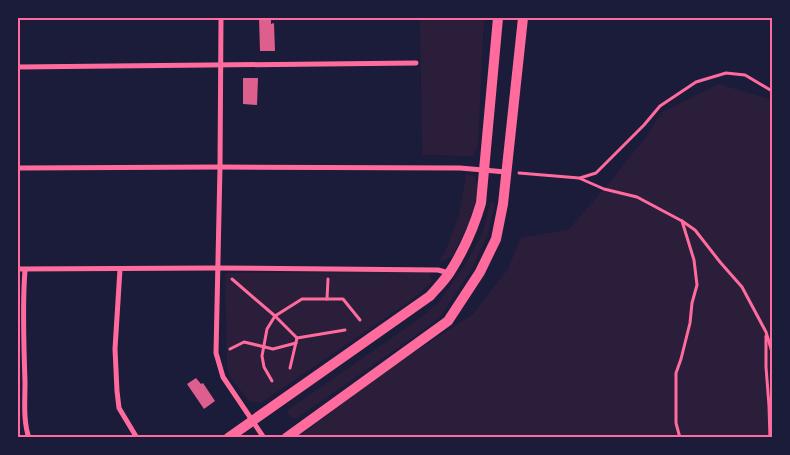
<svg xmlns="http://www.w3.org/2000/svg" width="790" height="455" font-family="'PT Sans',sans-serif">
  <rect width="100%" height="100%" fill="#1b1b3a"/>
  <!-- green -->
  <g fill="#2a1e3b">
    <path d="M 426,18 L 484,18 L 478,145 L 473,156 L 422,155 L 420,19 L 425,19 Z"/>
    <path d="M 719,84 L 772,100 L 772,437 L 297,438 L 392,367 L 473,314 L 508,269 L 521,237 L 568,230 L 604,189 L 646,137 L 662,112 Z"/>
    <path d="M 466,174 L 475,176 L 479,190 L 469,223 L 452,257 L 438,263 L 445,252 L 459,215 Z"/>
    <path d="M 490,202 L 495,203 L 488,234 L 471,271 L 441,315 L 432,323 L 415,336 L 297,418 L 291,418 L 287,412 L 289,409 L 419,319 L 438,303 L 465,265 L 483,232 Z"/>
    <path d="M 429,272 L 432,282 L 410,301 L 261,403 L 249,401 L 229,376 L 227,366 L 225,273 Z"/>
  </g>
  <!-- building -->
  <g fill="#dd5f8e">
    <path d="M 259,18 L 271,18 L 271,24 L 274,23 L 275,51 L 260,51 Z"/>
    <path d="M 243,78 L 258,78 L 257,105 L 243,104 Z"/>
    <path d="M 196,378 L 201,384 L 203,383 L 215,401 L 204,409 L 187,384 Z"/>
  </g>
  <g fill="none" stroke-linecap="round" stroke-linejoin="round">
    <!-- path -->
    <g stroke="#ff6b9d" stroke-width="3">
      <path d="M 519,173 L 579,178 L 604,189 L 637,197 L 682,221 L 695,230 L 720,262 L 742,287 L 766,332 L 772,352"/>
      <path d="M 580,178 L 596,173 L 644,125 L 660,106 L 696,82 L 726,73 L 745,75 L 772,91"/>
      <path d="M 232,279 L 275,316 L 297,338"/>
      <path d="M 327,299 L 328,279"/>
      <path d="M 766,336 L 766,367 L 769,406 L 770,438"/>
      <path d="M 297,338 L 345,330"/>
      <path d="M 230,349 L 244,342 L 273,349 L 296,343"/>
      <path d="M 290,368 L 297,338"/>
      <path d="M 272,381 L 264,367 L 262,356 L 267,329 L 275,316 L 302,299 L 343,299 L 360,320"/>
      <path d="M 680,438 L 676,423 L 676,373 L 681,359 L 690,323 L 692,303 L 697,285 L 694,260 L 682,221"/>
    </g>
    <!-- minor -->
    <g stroke="#ff6b9d" stroke-width="5">
      <path d="M 221,18 L 220,167 L 216,353 L 223,377 L 264,438"/>
      <path d="M 18,67 L 416,63"/>
      <path d="M 18,168 L 220,167 L 460,168 L 506,172"/>
      <path d="M 18,269 L 217,268 L 438,270 L 449,273"/>
      <path d="M 120,269 L 115,349 L 117,391 L 119,408 L 137,438"/>
      <path d="M 25,270 C 22,307 24,345 25,383 C 25,400 23,421 29,438"/>
    </g>
    <!-- secondary -->
    <g stroke="#ff6b9d" stroke-width="10">
      <path d="M 228,438 L 430,296 C 437,288 445,280 450,272 C 464,250 474,227 481,203 L 498,18"/>
      <path d="M 286,438 L 448,321 L 480,272 L 496,239 L 503,204 L 523,18"/>
    </g>
  </g>
  <!-- border -->
  <rect width="790" height="455" fill="none" stroke="#1b1b3a" stroke-width="38"/>
  <rect x="19" y="19" width="752" height="417" fill="none" stroke="#ff6b9d" stroke-width="2"/>
</svg>
